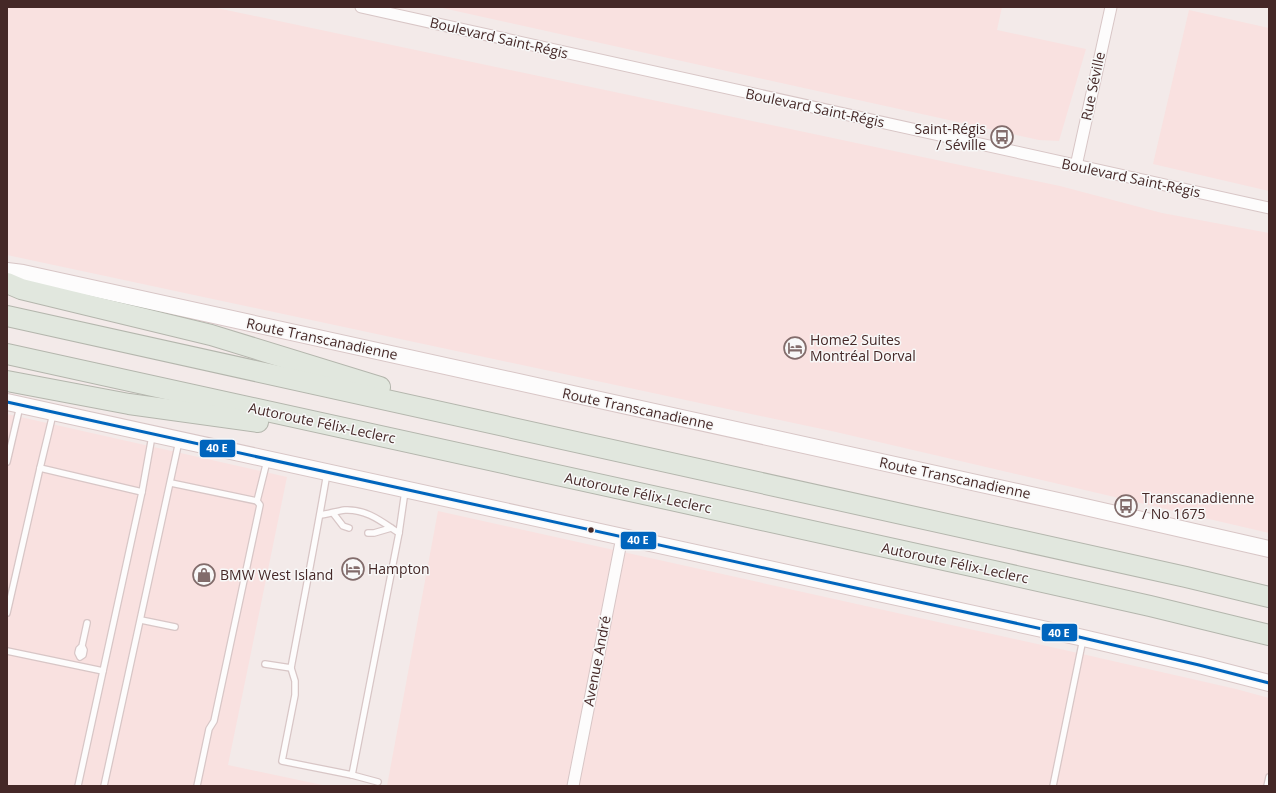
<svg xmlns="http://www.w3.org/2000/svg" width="1276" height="793" font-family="'Open Sans',sans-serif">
  <rect width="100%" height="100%" fill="#f3eae9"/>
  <!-- built -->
  <g fill="#f9e1e0">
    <path d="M 7,7 L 212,7 L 1060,186 L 1162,213 L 1269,233 L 1269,533 L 836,432 L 7,255 Z"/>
    <path d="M 438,7 L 1002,7 L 997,30 L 1086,49 L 1059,141 L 1039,140 Z"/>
    <path d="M 1189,10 L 1269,28 L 1269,191 L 1153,164 Z"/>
    <path d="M 7,414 L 287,477 L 228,765 L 327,786 L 7,786 Z"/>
    <path d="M 438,511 L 1069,651 L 1236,689 L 1269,698 L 1269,786 L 387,786 Z"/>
  </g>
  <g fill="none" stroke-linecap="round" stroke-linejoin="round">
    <!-- service casing -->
    <g stroke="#d8c6c6" stroke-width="8">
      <g id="service">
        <path d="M 53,414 L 40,468 L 142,492 L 152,436"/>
        <path d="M 7,462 L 20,406"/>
        <path d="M 171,483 L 257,501"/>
        <path d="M 333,513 L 343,526 L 349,528"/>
        <path d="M 320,515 C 328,514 337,511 345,510 C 367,509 382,522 399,533"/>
        <path d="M 368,533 L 374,533 L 391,528"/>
        <path d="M 7,613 L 40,468"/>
        <path d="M 141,620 L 175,627"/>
        <path d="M 82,646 L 84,650 L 83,655 L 80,657 L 78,653 L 79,649 L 82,646 L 87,623"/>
        <path d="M 7,651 L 103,671"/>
        <path d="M 265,664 L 291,668 C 303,603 316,538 327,473"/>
        <path d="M 291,668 L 295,681 L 295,695 L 282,761 L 352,775 L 399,533 L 405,491"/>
        <path d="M 352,775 L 378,782"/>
        <path d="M 78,786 L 142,492"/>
        <path d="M 104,786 L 179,441"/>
        <path d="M 197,786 L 209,729 L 214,721 L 260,505 L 257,501 L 267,461"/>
        <path d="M 1053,786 L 1083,639"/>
        <path d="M 1267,786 L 1269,777"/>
      </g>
    </g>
    <!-- minor casing -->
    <g stroke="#d8c6c6" stroke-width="13">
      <g id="minor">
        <path d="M 361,7 L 1269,208"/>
        <path d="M 1076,166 L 1111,7"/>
        <path d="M 573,786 L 622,537"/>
      </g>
    </g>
    <!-- secondary casing -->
    <g stroke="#d8c6c6" stroke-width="18">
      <g id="secondary">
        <path d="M 7,271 L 23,273 L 1072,504 L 1269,549"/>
        <path d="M 7,402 L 1079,637 L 1199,665 L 1269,683"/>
      </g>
    </g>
    <!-- motorway casing -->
    <g stroke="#b4b6ad" stroke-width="22">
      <g id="motorway">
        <path d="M 7,283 L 21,289 L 211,335 L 380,387"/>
        <path d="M 7,316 L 1186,577 L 1269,597"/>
        <path d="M 7,354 L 994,571 L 1150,606 L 1269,635"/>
        <path d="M 7,381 L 129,404 L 258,422"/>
      </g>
    </g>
    <!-- service -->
    <use href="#service" stroke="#fdfcfc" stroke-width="5.5"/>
    <!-- minor -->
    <use href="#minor" stroke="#fdfcfc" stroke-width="11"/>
    <!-- secondary -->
    <use href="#secondary" stroke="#fdfcfc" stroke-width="16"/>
    <!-- motorway -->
    <use href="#motorway" stroke="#e1e7de" stroke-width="20"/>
    <!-- bus-1 casing -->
    <g stroke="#f8f8f8" stroke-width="6">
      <path id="bus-1" d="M 7,402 L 1079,637 L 1199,665 L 1269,683"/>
    </g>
    <!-- bus-1 -->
    <use href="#bus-1" stroke="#0065bd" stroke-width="3"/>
  </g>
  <!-- icons -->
  <defs>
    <g id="bus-ring" transform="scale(1.15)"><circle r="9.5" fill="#f8f8f8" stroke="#826c6b" stroke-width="1.5"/><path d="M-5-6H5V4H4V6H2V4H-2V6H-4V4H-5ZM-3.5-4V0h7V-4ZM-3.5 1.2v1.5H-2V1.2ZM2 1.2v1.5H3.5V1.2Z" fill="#826c6b"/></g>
    <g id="hotel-ring" transform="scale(1.15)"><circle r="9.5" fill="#f8f8f8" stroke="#826c6b" stroke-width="1.5"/><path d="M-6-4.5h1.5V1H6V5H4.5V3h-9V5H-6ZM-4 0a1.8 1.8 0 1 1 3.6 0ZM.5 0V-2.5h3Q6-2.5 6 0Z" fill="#826c6b"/></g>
    <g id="shop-ring" transform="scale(1.15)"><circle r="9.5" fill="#f8f8f8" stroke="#826c6b" stroke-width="1.5"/><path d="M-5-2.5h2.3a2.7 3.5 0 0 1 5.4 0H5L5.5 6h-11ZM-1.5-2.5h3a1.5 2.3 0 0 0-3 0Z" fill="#826c6b"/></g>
  </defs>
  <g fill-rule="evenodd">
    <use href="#bus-ring" x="1002" y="137"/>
    <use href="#hotel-ring" x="795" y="348"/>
    <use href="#bus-ring" x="1126" y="506"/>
    <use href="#hotel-ring" x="353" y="569"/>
    <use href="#shop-ring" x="204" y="575"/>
  </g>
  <!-- markers -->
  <circle fill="#452827" stroke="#f8f8f8" stroke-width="1.5" cx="591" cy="530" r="3.5"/>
  <g text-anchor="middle" stroke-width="3" stroke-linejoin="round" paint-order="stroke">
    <!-- street labels -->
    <g font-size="14" fill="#452827" stroke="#f8f8f8">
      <text transform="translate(499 38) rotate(13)" y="5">Boulevard Saint-Régis</text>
      <text transform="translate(1093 86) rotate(-78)" y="5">Rue Séville</text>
      <text transform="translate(815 108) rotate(12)" y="5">Boulevard Saint-Régis</text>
      <text transform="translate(1131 178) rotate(12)" y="5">Boulevard Saint-Régis</text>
      <text transform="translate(322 339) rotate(12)" y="5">Route Transcanadienne</text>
      <text transform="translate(638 409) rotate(12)" y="5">Route Transcanadienne</text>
      <text transform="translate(322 423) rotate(12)" y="5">Autoroute Félix-Leclerc</text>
      <text transform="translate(955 478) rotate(12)" y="5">Route Transcanadienne</text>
      <text transform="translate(638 493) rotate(12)" y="5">Autoroute Félix-Leclerc</text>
      <text transform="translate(955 563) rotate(12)" y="5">Autoroute Félix-Leclerc</text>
      <text transform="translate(597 661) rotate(-79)" y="5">Avenue André</text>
    </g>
    <!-- poi labels -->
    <g font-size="14" fill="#452827" stroke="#f8f8f8" text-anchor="start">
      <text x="986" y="134" text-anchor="end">Saint-Régis<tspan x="986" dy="16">/ Séville</tspan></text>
      <text x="810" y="345">Home2 Suites<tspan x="810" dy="16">Montréal Dorval</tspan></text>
      <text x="1142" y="503">Transcanadienne<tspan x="1142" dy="16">/ No 1675</tspan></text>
      <text x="368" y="574">Hampton</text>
      <text x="220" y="580">BMW West Island</text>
    </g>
  </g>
  <g stroke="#f8f8f8" stroke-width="1.5">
    <rect x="199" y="439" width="37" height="19" rx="4" fill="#0065bd"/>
    <rect x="620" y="531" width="37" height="19" rx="4" fill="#0065bd"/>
    <rect x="1041" y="623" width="37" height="19" rx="4" fill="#0065bd"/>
  </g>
  <g font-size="11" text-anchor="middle" font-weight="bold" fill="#fff">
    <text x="217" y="452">40 E</text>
    <text x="638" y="544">40 E</text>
    <text x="1059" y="637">40 E</text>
  </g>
  <!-- border -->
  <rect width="1276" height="793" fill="none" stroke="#452827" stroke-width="16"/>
</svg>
